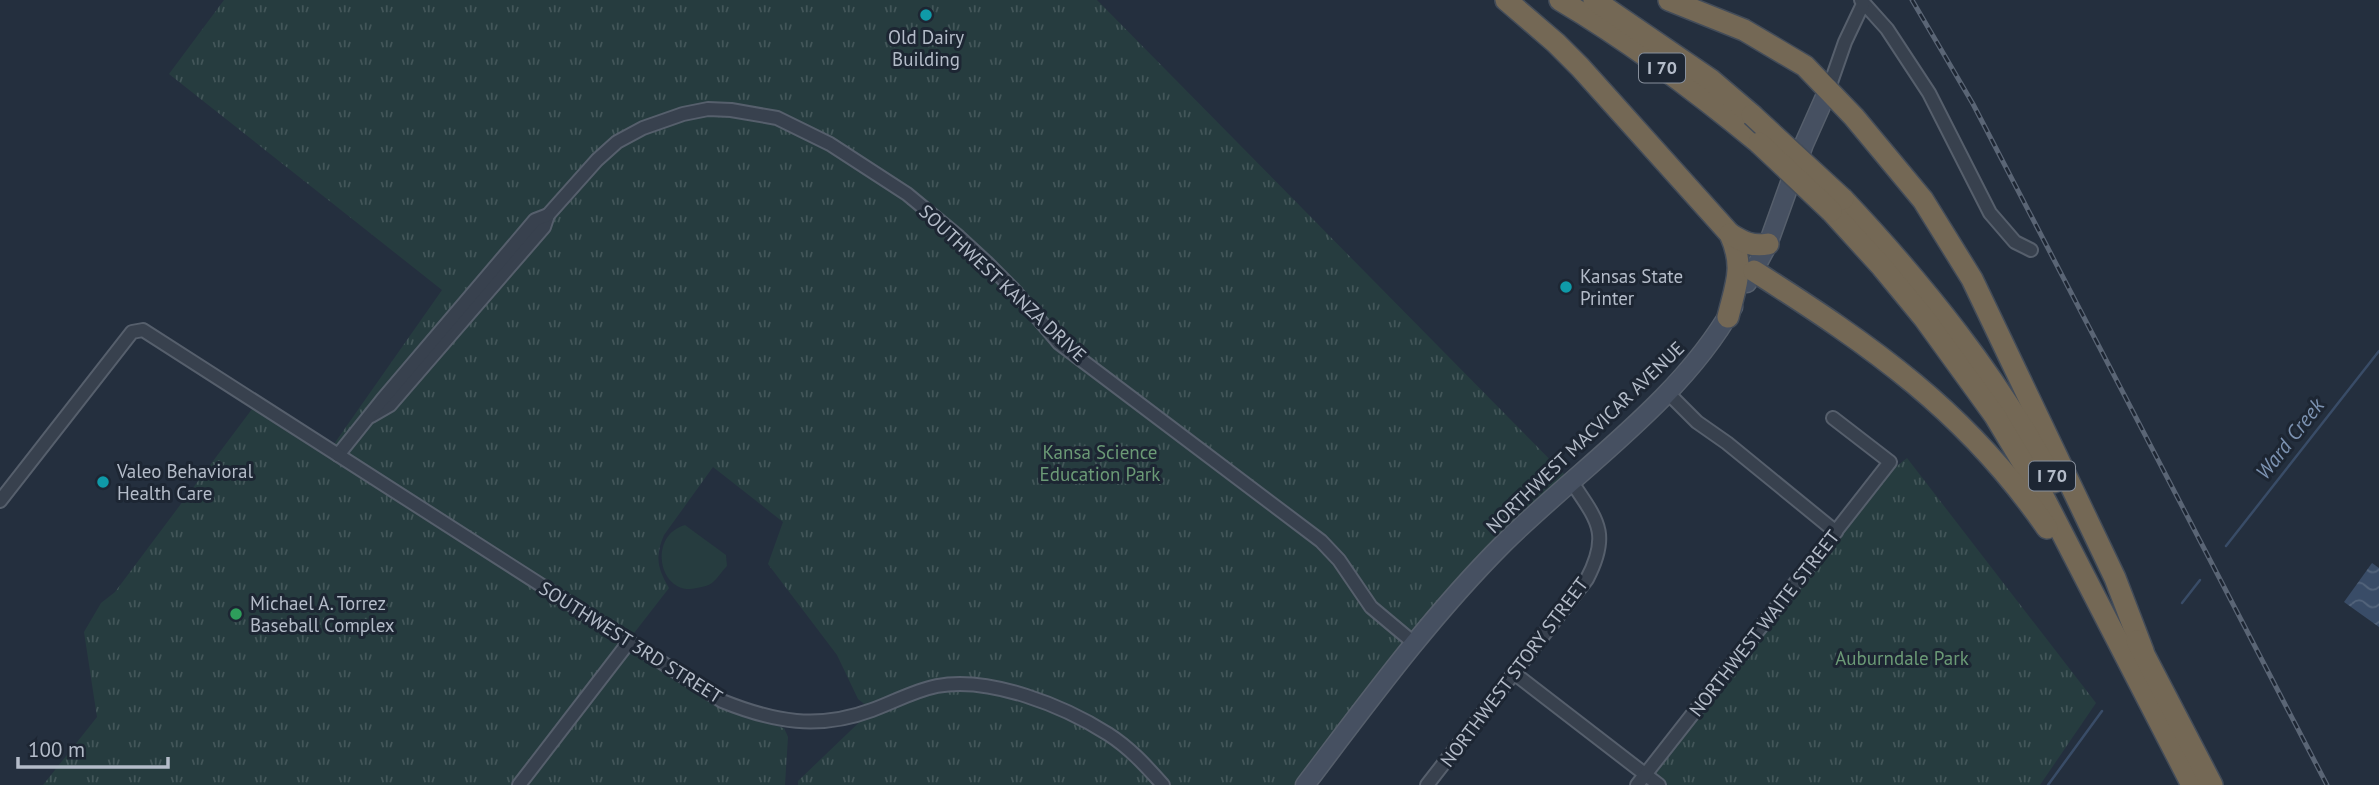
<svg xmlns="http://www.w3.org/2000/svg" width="2379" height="785" font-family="'PT Sans',sans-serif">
  <defs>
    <pattern id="park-tufts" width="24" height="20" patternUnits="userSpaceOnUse" patternTransform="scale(1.75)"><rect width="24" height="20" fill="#263c3f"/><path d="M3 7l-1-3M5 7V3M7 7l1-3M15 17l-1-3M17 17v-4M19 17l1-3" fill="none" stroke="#435659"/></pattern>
    <pattern id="water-waves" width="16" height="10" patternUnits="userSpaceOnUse" patternTransform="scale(1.75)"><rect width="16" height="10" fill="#394c67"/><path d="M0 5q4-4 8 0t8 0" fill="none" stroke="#53647b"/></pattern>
  </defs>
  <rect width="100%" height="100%" fill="#242f3e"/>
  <!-- green -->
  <path fill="#263c3f" d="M 685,525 L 726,555 L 727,566 C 722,571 718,578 712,583 C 708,586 702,587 697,588 C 660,598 646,536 685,525 Z"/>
  <!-- park -->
  <g fill="url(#park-tufts)">
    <path d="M 224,0 L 1097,0 L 1571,481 L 1414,643 L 1304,785 L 798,785 L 798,781 L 872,710 L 858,699 L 837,655 L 768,564 L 783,522 L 713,467 L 664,535 C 655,556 657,568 669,588 L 631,637 L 334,444 L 442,290 L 169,74 Z"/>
    <path d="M 252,409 L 712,703 L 745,718 L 784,728 L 788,737 L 785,785 L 43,785 L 97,717 L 84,632 L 101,603 L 115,592 Z"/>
    <path d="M 1907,458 L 2096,703 L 2040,785 L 1668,785 L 1655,775 L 1752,644 L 1883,477 Z"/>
  </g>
  <!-- water -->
  <path fill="url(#water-waves)" d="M 2372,563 L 2379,568 L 2379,627 L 2344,602 Z"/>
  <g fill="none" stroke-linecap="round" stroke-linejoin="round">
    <!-- stream -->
    <g stroke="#394c67" stroke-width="2.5">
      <path d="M 2226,546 L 2379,351"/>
      <path d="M 2182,603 L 2200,580"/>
      <path d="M 2048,785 L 2102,711"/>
    </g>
    <!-- street casing -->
    <g stroke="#565f6c" stroke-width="16">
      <g id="street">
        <path d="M 1861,0 L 1887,29 L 1929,93 L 1990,213 L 2015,242 L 2031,250"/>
        <path d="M 1829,88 L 1845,42 L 1863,4"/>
        <path d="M 1667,392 L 1697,422 L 1727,443 L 1836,532"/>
        <path d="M 371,416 L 390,405 L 544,227 L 548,215 L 597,160 L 617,142 L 643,128 L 683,114 L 708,109 L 731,110 L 777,118 L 830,144 L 907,194 L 959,237 L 986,262 L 1013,289 L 1059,343 L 1321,541 L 1339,560 L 1371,607 L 1414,643"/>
        <path d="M 338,455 L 382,400 L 535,220 L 548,215"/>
        <path d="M 0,501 L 132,332 L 143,330 L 722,701 C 774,722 818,730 872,710 C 894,702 913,691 937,686 C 990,676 1064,706 1108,734 C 1130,748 1146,766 1163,785"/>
        <path d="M 1515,674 L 1659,785"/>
        <path d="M 519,785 L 629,642"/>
        <path d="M 1427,785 L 1587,579 C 1611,533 1597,520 1571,481"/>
        <path d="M 1637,785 L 1890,462 L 1833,418"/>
      </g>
    </g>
    <!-- secondary casing -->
    <g stroke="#565f6c" stroke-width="21">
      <g id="secondary">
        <path d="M 1747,283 L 1768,244 L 1804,144 L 1829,88"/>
        <path d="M 1305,785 C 1368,702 1430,617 1504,543 C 1579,469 1681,400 1733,307"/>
      </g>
    </g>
    <!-- highway casing -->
    <g stroke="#434c59" stroke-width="24">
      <g id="highway">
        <path d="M 1506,0 L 1556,43 L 1580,67 L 1730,234 C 1745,267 1736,284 1728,317"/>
        <path d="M 1560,0 C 1631,42 1696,91 1759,143"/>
        <path d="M 1594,0 L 1711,80 L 1752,115"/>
        <path d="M 1669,0 L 1744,30 L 1805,66 L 1854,117 L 1923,200 L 1972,279 L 2115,578 L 2143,651"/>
        <path d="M 1843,199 C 1924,285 1998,377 2054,482"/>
        <path d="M 1831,211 L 1882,267 L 1924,318 L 1995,416 L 2044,498 L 2192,785"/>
        <path d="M 1730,234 C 1743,242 1752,247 1768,244"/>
        <path d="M 1754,271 C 1872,346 1966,411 2047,528"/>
        <path d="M 2137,641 L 2212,785"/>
      </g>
    </g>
    <!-- street -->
    <use href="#street" stroke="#38414e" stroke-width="12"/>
    <!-- secondary -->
    <use href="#secondary" stroke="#465061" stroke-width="18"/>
    <!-- highway -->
    <use href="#highway" stroke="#746855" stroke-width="21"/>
    <!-- rail casing -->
    <g stroke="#5a6575" stroke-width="5">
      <path id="rail" d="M 1912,0 L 1973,104 L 2327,785"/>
    </g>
    <!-- rail -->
    <use href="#rail" stroke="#1d2633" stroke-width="2.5" stroke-dasharray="8" stroke-linecap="butt"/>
    <!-- highway-bridge casing -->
    <g stroke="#434c59" stroke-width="24" stroke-linecap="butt">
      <g id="highway-bridge">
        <path d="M 1752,115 L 1843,199"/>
        <path d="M 1759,143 L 1831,211"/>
      </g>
    </g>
    <!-- highway-bridge -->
    <use href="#highway-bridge" stroke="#746855" stroke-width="21"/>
  </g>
  <!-- markers -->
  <g fill="#0f9aa8" stroke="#1d2633" stroke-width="2.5">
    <circle cx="926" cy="15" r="7"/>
    <circle cx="1566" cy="287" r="7"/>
    <circle cx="103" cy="482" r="7"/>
  </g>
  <circle fill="#2e9e5b" stroke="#1d2633" stroke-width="2.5" cx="236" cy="614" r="7"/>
  <g text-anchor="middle" stroke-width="6" stroke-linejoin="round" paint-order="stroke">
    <!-- shield labels -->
    <g fill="#1d2633" stroke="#878f9c" stroke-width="2">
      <rect x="1639" y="53.5" width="46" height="29" rx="5"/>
      <rect x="2029" y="461.5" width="46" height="29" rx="5"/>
    </g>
    <g font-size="18" font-weight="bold" fill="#b4bcc9">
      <text x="1662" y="74">I 70</text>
      <text x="2052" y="482">I 70</text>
    </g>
    <!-- poi labels -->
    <g font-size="19" fill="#b4bcc9" stroke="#1d2633" text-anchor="start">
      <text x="926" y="44" text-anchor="middle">Old Dairy<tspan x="926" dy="22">Building</tspan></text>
      <text x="1580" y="283">Kansas State<tspan x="1580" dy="22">Printer</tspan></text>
      <text x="117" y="478">Valeo Behavioral<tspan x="117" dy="22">Health Care</tspan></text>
      <text x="250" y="610">Michael A. Torrez<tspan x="250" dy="22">Baseball Complex</tspan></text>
    </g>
    <!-- street labels -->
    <g font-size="19" fill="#b4bcc9" stroke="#1d2633">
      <text transform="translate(1003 283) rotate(43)" y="7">SOUTHWEST KANZA DRIVE</text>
      <text transform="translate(1585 437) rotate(-44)" y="7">NORTHWEST MACVICAR AVENUE</text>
      <text transform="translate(1764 623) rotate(-52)" y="7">NORTHWEST WAITE STREET</text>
      <text transform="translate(631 642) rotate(32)" y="7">SOUTHWEST 3RD STREET</text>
      <text transform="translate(1514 672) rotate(-53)" y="7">NORTHWEST STORY STREET</text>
    </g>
    <!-- park labels -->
    <g font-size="19" fill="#6b9a76" stroke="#1d2633">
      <text x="1100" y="459">Kansa Science<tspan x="1100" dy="22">Education Park</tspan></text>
      <text x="1902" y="665">Auburndale Park</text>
    </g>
    <!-- water labels -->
    <g font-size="21" font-style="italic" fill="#7c92b1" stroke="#1d2633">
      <text transform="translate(2290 439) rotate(-52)" y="7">Ward Creek</text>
    </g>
  </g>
  <!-- scale -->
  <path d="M18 757v10h150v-10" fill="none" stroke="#b4bcc9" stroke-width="3.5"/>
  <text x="28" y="757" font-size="21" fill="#b4bcc9" stroke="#1d2633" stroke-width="5" paint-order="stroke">100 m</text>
</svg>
